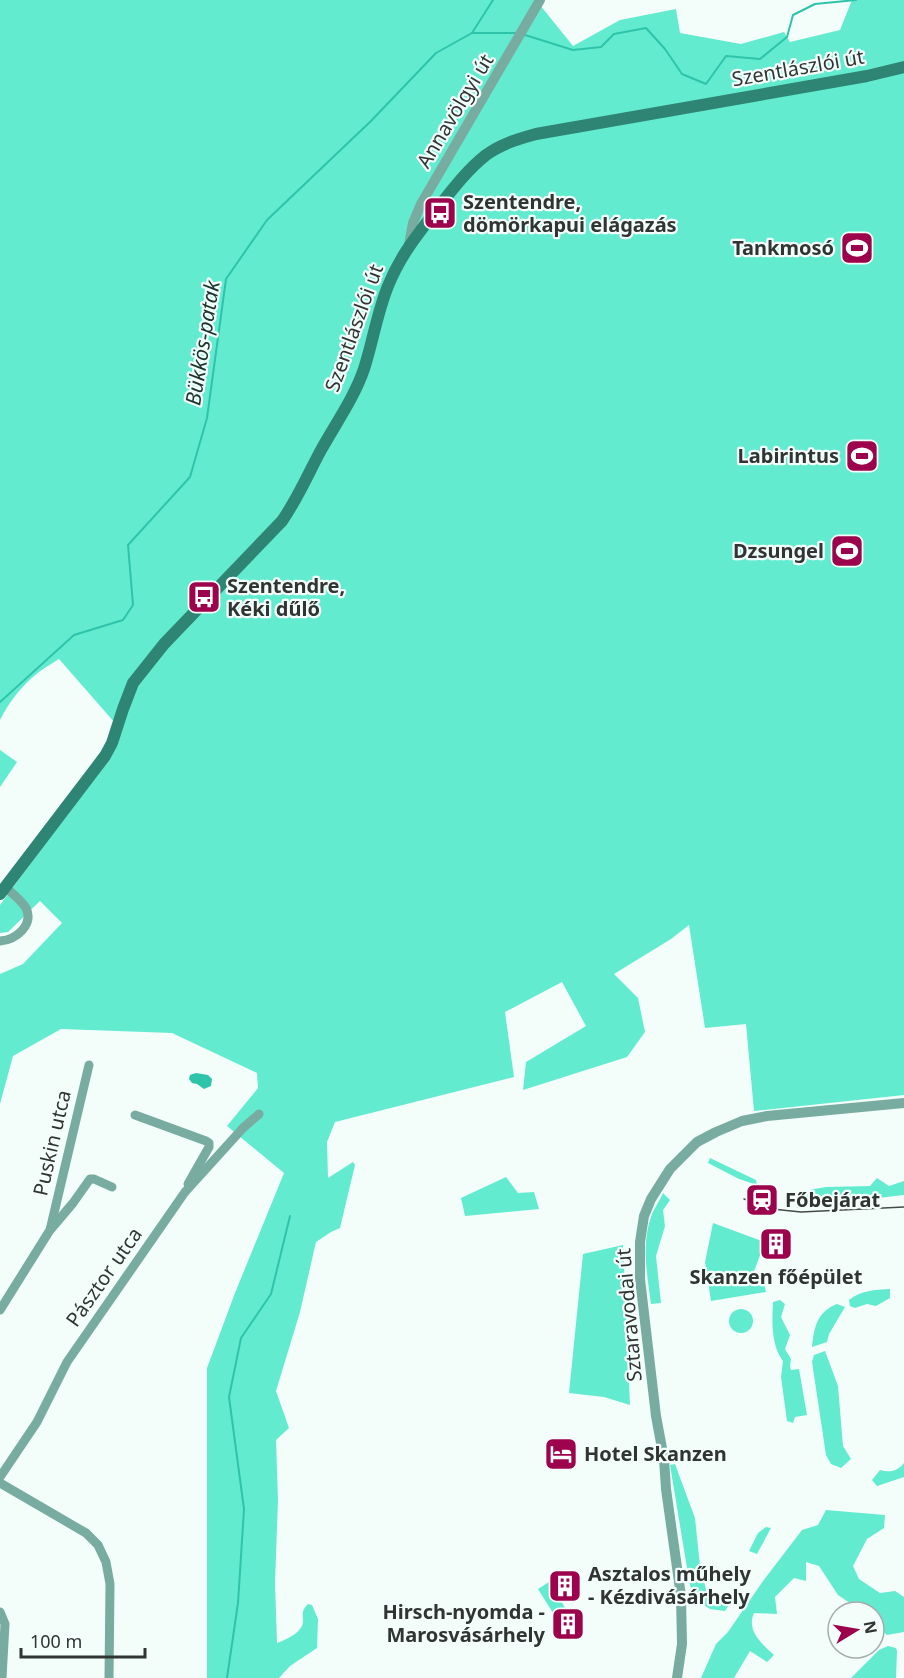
<svg xmlns="http://www.w3.org/2000/svg" width="904" height="1678" font-family="'Noto Sans',sans-serif">
  <rect width="100%" height="100%" fill="#f3fefb"/>
  <!-- green -->
  <g fill="#63ebd0">
    <path d="M 0,0 L 536,0 L 573,46 L 620,20 L 676,9 L 680,33 L 741,44 L 784,32 L 790,42 L 840,30 L 852,0 L 904,0 L 904,1095 L 754,1111 L 746,1024 L 705,1028 L 689,925 L 671,939 L 614,974 L 638,998 L 645,1032 L 627,1057 L 523,1090 L 526,1062 L 586,1026 L 562,982 L 505,1012 L 514,1077 L 335,1122 L 327,1142 L 328,1178 L 353,1162 L 355,1165 L 340,1228 L 331,1232 L 316,1242 L 300,1312 L 276,1391 L 289,1428 L 276,1440 L 278,1500 L 275,1583 L 277,1643 C 285,1640 302,1633 303,1622 C 303,1614 301,1611 308,1604 L 312,1605 L 318,1619 L 317,1648 L 290,1666 L 279,1678 L 207,1678 L 207,1368 L 235,1293 L 284,1173 L 227,1126 L 258,1088 L 257,1073 L 172,1033 L 61,1029 L 13,1056 L 0,1104 L 0,974 L 23,964 L 62,923 L 40,901 L 8,932 L 0,933 L 0,905 L 103,765 L 122,731 L 59,659 C 53,663 45,667 39,672 C 23,684 9,702 0,720 Z"/>
    <path d="M 0,750 L 17,762 L 0,787 Z"/>
    <path d="M 710,1158 L 756,1180 L 757,1185 L 739,1179 L 708,1163 Z"/>
    <path d="M 506,1177 L 518,1193 L 534,1192 L 539,1209 L 465,1216 L 461,1198 Z"/>
    <path d="M 877,1178 L 889,1186 L 904,1181 L 904,1195 L 809,1206 L 805,1202 L 807,1192 L 809,1190 L 826,1187 L 870,1186 Z"/>
    <path d="M 663,1193 L 670,1200 L 663,1210 L 665,1226 L 656,1256 L 661,1303 L 651,1304 C 647,1274 641,1243 652,1214 C 655,1207 660,1200 663,1193 Z"/>
    <path d="M 713,1223 L 765,1242 L 753,1274 L 763,1279 L 766,1292 L 711,1301 L 705,1262 Z"/>
    <path d="M 623,1245 L 630,1405 L 604,1397 L 569,1393 L 583,1254 Z"/>
    <path d="M 890,1289 L 890,1298 L 876,1306 L 867,1304 L 855,1308 L 850,1306 L 849,1300 C 861,1290 875,1290 890,1289 Z"/>
    <path d="M 780,1300 L 785,1304 L 781,1317 L 790,1335 L 785,1349 L 791,1359 L 790,1366 L 791,1370 L 799,1369 L 807,1415 L 795,1417 L 793,1423 L 787,1421 L 781,1377 L 783,1361 C 771,1345 772,1321 773,1302 Z"/>
    <path d="M 837,1304 L 845,1307 L 829,1334 L 827,1342 L 812,1347 C 814,1327 817,1312 837,1304 Z"/>
    <circle cx="741" cy="1321" r="12"/>
    <path d="M 825,1351 L 838,1386 L 843,1446 L 851,1459 L 841,1468 L 831,1464 L 826,1455 L 812,1362 L 814,1355 Z"/>
    <path d="M 904,1463 L 904,1477 L 877,1486 L 872,1480 L 880,1470 C 890,1473 898,1471 904,1463 Z"/>
    <path d="M 675,1464 L 695,1518 L 700,1566 L 708,1597 L 727,1595 L 733,1599 L 725,1611 L 710,1609 L 693,1598 L 689,1580 L 670,1465 Z"/>
    <path d="M 826,1510 L 885,1515 L 884,1528 L 867,1539 L 853,1566 L 859,1579 L 880,1593 L 895,1591 L 904,1597 L 904,1632 L 887,1635 L 874,1623 L 874,1612 L 863,1612 L 838,1595 L 819,1566 L 806,1562 L 806,1581 L 794,1578 L 775,1597 L 777,1614 L 754,1613 C 746,1631 762,1644 774,1655 L 767,1662 L 750,1651 L 734,1678 L 701,1678 L 716,1644 L 728,1632 L 763,1581 L 802,1530 L 818,1525 Z"/>
    <path d="M 766,1527 L 771,1528 L 757,1554 L 749,1551 L 758,1533 Z"/>
    <path d="M 549,1582 L 569,1614 L 558,1621 L 538,1589 Z"/>
    <path d="M 888,1646 L 896,1648 L 897,1651 L 896,1678 L 851,1678 L 879,1650 Z"/>
  </g>
  <!-- water -->
  <path fill="#2ec4aa" d="M 196,1073 L 208,1075 L 212,1079 L 211,1086 L 204,1089 L 197,1084 L 192,1083 L 189,1079 L 190,1075 Z"/>
  <g fill="none" stroke-linecap="round" stroke-linejoin="round">
    <!-- stream -->
    <g stroke="#2ec4aa" stroke-width="2">
      <path d="M 472,33 L 517,33"/>
      <path d="M 525,35 L 573,50 L 601,47 L 614,34 L 646,28 L 665,49 L 682,74 L 706,84 L 726,56 L 760,59 L 787,37 L 793,15 L 815,4 L 856,0"/>
      <path d="M 0,702 L 74,635 L 123,620 L 133,605 L 128,545 L 190,477 L 207,418 L 226,279 L 267,220 L 371,121 L 436,53 L 472,33 L 493,0"/>
      <path d="M 227,1678 L 238,1603 L 244,1509 L 229,1397 L 241,1338 L 271,1294 L 290,1216"/>
    </g>
    <!-- minor -->
    <g stroke="#79aca0" stroke-width="9">
      <path d="M 0,941 C 16,940 34,925 26,908 C 21,900 12,893 5,887"/>
      <path d="M 135,1115 L 206,1141 L 209,1143 L 209,1147 L 188,1184"/>
      <path d="M 51,1229 L 73,1203 L 90,1179 L 94,1179 L 112,1187"/>
      <path d="M 0,1310 L 50,1230 L 89,1065"/>
      <path d="M 0,1477 L 37,1422 L 67,1362 L 185,1192 L 243,1128 L 259,1114"/>
      <path d="M 0,1483 L 86,1533 L 98,1545 L 106,1562 L 110,1584 L 109,1678"/>
      <path d="M 0,1612 L 5,1624 L 2,1678"/>
    </g>
    <!-- tertiary -->
    <g stroke="#79aca0" stroke-width="10">
      <path d="M 409,245 L 413,223 L 421,204 L 540,0"/>
      <path d="M 677,1678 L 682,1644 L 681,1596 L 666,1489 L 664,1459 L 656,1416 L 640,1279 L 640,1242 L 644,1216 L 651,1199 L 670,1169 L 697,1142 L 716,1132 L 742,1121 L 767,1116 L 904,1103"/>
    </g>
    <!-- secondary -->
    <path stroke="#2f8574" stroke-width="12" d="M 0,894 L 105,756 L 112,743 L 123,709 L 133,683 L 164,644 L 282,521 C 298,498 308,474 321,450 C 336,423 354,398 364,369 C 373,341 377,313 388,286 C 401,254 417,236 437,209 C 452,190 467,170 486,155 C 501,144 518,139 536,134 L 867,76 L 904,67"/>
    <!-- tram -->
    <path stroke="#464b49" stroke-width="1.5" d="M 744,1199 L 772,1209 L 801,1212 L 904,1207"/>
  </g>
  <!-- icons -->
  <defs>
    <g id="bus-square" transform="scale(1.725)"><rect x="-9" y="-9" width="18" height="18" rx="4" fill="#9d034c" stroke="#f3fefb"/><path d="M-5-6H5V4H4V6H2V4H-2V6H-4V4H-5ZM-3.5-4V0h7V-4ZM-3.5 1.2v1.5H-2V1.2ZM2 1.2v1.5H3.5V1.2Z" fill="#fff"/></g>
    <g id="stadium-square" transform="scale(1.725)"><rect x="-9" y="-9" width="18" height="18" rx="4" fill="#9d034c" stroke="#f3fefb"/><path d="M0-5a6.5 5 0 1 0 0 10a6.5 5 0 1 0 0-10ZM-3.5-1.8h7v3.6h-7Z" fill="#fff"/></g>
    <g id="station-square" transform="scale(1.725)"><rect x="-9" y="-9" width="18" height="18" rx="4" fill="#9d034c" stroke="#f3fefb"/><path d="M-3-6H3Q5-6 5-4V2Q5 4 3 4L4.5 6H3L1.5 4h-3L-3 6H-4.5L-3 4Q-5 4-5 2V-4Q-5-6-3-6ZM-3.5-4v3h7v-3ZM-3.5 1v1.5H-2V1ZM2 1v1.5H3.5V1Z" fill="#fff"/></g>
    <g id="building-square" transform="scale(1.725)"><rect x="-9" y="-9" width="18" height="18" rx="4" fill="#9d034c" stroke="#f3fefb"/><path d="M-4-6H4V6H1V3H-1V6H-4ZM-2.5-4.3h1.7v1.8h-1.7ZM.8-4.3h1.7v1.8H.8ZM-2.5-1h1.7V.8h-1.7ZM.8-1h1.7V.8H.8Z" fill="#fff"/></g>
    <g id="hotel-square" transform="scale(1.725)"><rect x="-9" y="-9" width="18" height="18" rx="4" fill="#9d034c" stroke="#f3fefb"/><path d="M-6-4.5h1.5V1H6V5H4.5V3h-9V5H-6ZM-4 0a1.8 1.8 0 1 1 3.6 0ZM.5 0V-2.5h3Q6-2.5 6 0Z" fill="#fff"/></g>
  </defs>
  <g fill-rule="evenodd">
    <use href="#bus-square" x="440" y="213"/>
    <use href="#stadium-square" x="857" y="248"/>
    <use href="#stadium-square" x="862" y="456"/>
    <use href="#stadium-square" x="847" y="551"/>
    <use href="#bus-square" x="204" y="597"/>
    <use href="#station-square" x="762" y="1200"/>
    <use href="#building-square" x="776" y="1244"/>
    <use href="#hotel-square" x="561" y="1454"/>
    <use href="#building-square" x="565" y="1586"/>
    <use href="#building-square" x="568" y="1624"/>
  </g>
  <g text-anchor="middle" stroke-width="4.5" stroke-linejoin="round" paint-order="stroke">
    <!-- street labels -->
    <g font-size="20" fill="#303432" stroke="#f3fefb">
      <text transform="translate(798 68) rotate(-10)" y="7">Szentlászlói út</text>
      <text transform="translate(455 111) rotate(-59)" y="7">Annavölgyi út</text>
      <text transform="translate(354 328) rotate(-70)" y="7">Szentlászlói út</text>
      <text transform="translate(52 1143) rotate(-77)" y="7">Puskin utca</text>
      <text transform="translate(104 1277) rotate(-55)" y="7">Pásztor utca</text>
      <text transform="translate(629 1315) rotate(-95)" y="7">Sztaravodai út</text>
    </g>
    <!-- poi labels -->
    <g font-size="20" font-weight="bold" fill="#303432" stroke="#f3fefb" text-anchor="start">
      <text x="463" y="209">Szentendre,<tspan x="463" dy="23">dömörkapui elágazás</tspan></text>
      <text x="834" y="255" text-anchor="end">Tankmosó</text>
      <text x="839" y="463" text-anchor="end">Labirintus</text>
      <text x="824" y="558" text-anchor="end">Dzsungel</text>
      <text x="227" y="593">Szentendre,<tspan x="227" dy="23">Kéki dűlő</tspan></text>
      <text x="785" y="1207">Főbejárat</text>
      <text x="776" y="1284" text-anchor="middle">Skanzen főépület</text>
      <text x="584" y="1461">Hotel Skanzen</text>
      <text x="588" y="1581">Asztalos műhely<tspan x="588" dy="23">- Kézdivásárhely</tspan></text>
      <text x="545" y="1619" text-anchor="end">Hirsch-nyomda -<tspan x="545" dy="23">Marosvásárhely</tspan></text>
    </g>
    <!-- water labels -->
    <g font-size="21" font-style="italic" fill="#1b332d" stroke="#f3fefb">
      <text transform="translate(203 343) rotate(-81)" y="7">Bükkös-patak</text>
    </g>
  </g>
  <!-- north arrow -->
  <g transform="translate(856 1630) rotate(79)"><circle r="28" fill="#f3fefb" stroke="#a5adab" stroke-width="1.5"/>
  <path d="M0-4.5L10 22L0 15L-10 22Z" fill="#9d034c"/>
  <text y="-9" font-size="16" font-weight="bold" text-anchor="middle" fill="#303432">N</text>
  </g>
  <!-- scale -->
  <path d="M21 1648v9h124v-9" fill="none" stroke="#303432" stroke-width="3"/>
  <text x="30" y="1648" font-size="18" fill="#303432" stroke="#f3fefb" stroke-width="4.5" paint-order="stroke">100 m</text>
</svg>
